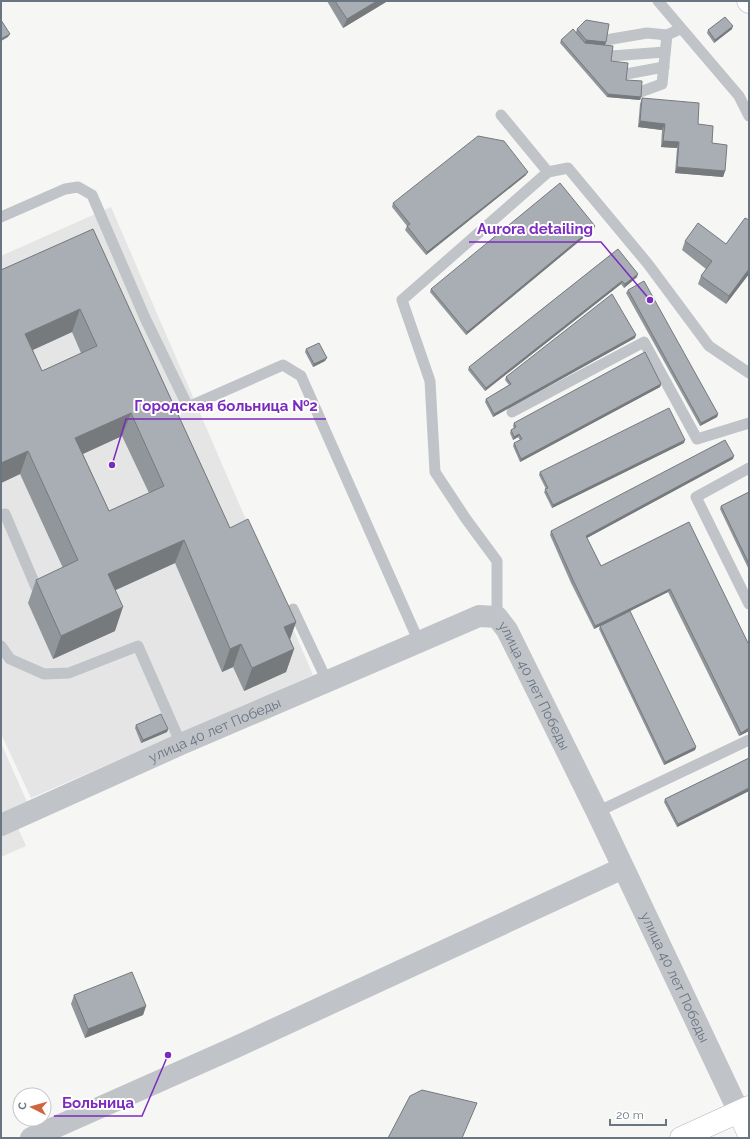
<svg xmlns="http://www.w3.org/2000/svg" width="750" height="1139" font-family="Raleway,sans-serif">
  <rect width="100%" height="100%" fill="#f6f6f4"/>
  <!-- built -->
  <g fill="#e4e5e4">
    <path d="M 111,207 L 313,675 L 31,798 L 1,734 L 1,256 Z"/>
    <path d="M 1,743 L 27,802 L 14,819 L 26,846 L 1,857 Z"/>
  </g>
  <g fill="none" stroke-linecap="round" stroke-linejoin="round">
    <!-- secondary casing -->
    <g stroke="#b3b7bb" stroke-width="23">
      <g id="secondary">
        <path d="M 739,1112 L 749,1135"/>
        <path d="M 681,1138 L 749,1107"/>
      </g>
    </g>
    <!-- primary casing -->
    <g stroke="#b4b7bb" stroke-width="23">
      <path id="primary" d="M 748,1 L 749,2"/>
    </g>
    <!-- lane -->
    <g stroke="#c0c3c7" stroke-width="11">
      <path d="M 658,1 L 739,96 L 749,116"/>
      <path d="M 606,40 L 647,33 L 667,35 L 680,29"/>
      <path d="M 611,56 L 665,52"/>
      <path d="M 626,74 L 664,67"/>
      <path d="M 640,92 L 662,84 L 667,35"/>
      <path d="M 501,115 L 548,172"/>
      <path d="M 1,217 L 65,189 L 78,187 L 92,195 L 145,318 L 188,407 L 283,365 L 301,376 L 419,642"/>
      <path d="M 512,412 L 644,342 L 697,439 L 749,423"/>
      <path d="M 749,468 L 696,497 L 749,604"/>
      <path d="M 1,515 L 5,514 L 36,587"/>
      <path d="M 293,609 L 327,681"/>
      <path d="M 497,617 L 497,561 L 466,519 L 435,472 L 430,381 L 402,300 L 548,172 L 568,168 L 648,264 L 709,346 L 749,373"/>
      <path d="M 1,646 L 10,659 L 44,674 L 69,673 L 138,646 L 181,744"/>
      <path d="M 597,812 L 749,740"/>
    </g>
    <!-- street -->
    <g stroke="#c0c3c7" stroke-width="22">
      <path id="s1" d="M 1,825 L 181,744 L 419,642 L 479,616 L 497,617 L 507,630 L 597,812 L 739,1112"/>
      <path d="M 31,1138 L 236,1047 L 623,868"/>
    </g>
    <!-- secondary -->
    <use href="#secondary" stroke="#fff" stroke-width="22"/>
    <!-- primary -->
    <use href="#primary" stroke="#fff" stroke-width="22"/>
  </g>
  <!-- wall -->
  <g fill="#90969a" fill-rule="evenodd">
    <path d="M 327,1 L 386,1 L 386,2 L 343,28 Z"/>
    <path d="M 577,29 L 606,42 L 605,45 L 611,61 L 641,97 L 640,100 L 607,97 L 560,43 L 561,40 L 576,32 Z"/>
    <path d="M 732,29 L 714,43 L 707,33 L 708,30 Z"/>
    <path d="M 642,98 L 698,124 L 712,143 L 725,171 L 723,177 L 675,173 L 677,148 L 661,147 L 662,130 L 638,127 L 640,104 Z"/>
    <path d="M 526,175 L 426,255 L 405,230 L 407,226 L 392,207 L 393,203 Z"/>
    <path d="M 749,220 L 749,274 L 726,304 L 698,284 L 701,276 L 706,269 L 682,250 L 685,241 L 726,244 Z"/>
    <path d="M 93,229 L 230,528 L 296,622 L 290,639 L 294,649 L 286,672 L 244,691 L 233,667 L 222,672 L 175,563 L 116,590 L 115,631 L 53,659 L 28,603 L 36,580 L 63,568 L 20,474 L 1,483 L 1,270 ZM 72,332 L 81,353 L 42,371 L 33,350 ZM 122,436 L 149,493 L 109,511 L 83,454 Z"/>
    <path d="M 594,229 L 466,335 L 430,292 L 431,289 Z"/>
    <path d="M 618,249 L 637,277 L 624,288 L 621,284 L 485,391 L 468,370 L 469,367 Z"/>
    <path d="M 628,290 L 718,414 L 717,417 L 700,426 L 626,293 Z"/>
    <path d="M 635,338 L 493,417 L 485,402 L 486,399 L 509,385 L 505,380 L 506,377 Z"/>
    <path d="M 306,349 L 325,361 L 313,367 L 305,352 Z"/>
    <path d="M 661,384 L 660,387 L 520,462 L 513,446 L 514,443 L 520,440 L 518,437 L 513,440 L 510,433 L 511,430 L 514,429 L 513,426 L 514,423 Z"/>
    <path d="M 684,443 L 552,508 L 544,492 L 546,489 L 539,475 L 540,472 Z"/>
    <path d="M 733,459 L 587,538 L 601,566 L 689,522 L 749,731 L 739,736 L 668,592 L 614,619 L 696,747 L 695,750 L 664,765 L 599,629 L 600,626 L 594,629 L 571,583 L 550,535 L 551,531 Z"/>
    <path d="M 749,492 L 749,570 L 720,509 L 721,506 Z"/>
    <path d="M 136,725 L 168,729 L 167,732 L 141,743 L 135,728 Z"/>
    <path d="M 749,758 L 749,791 L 677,827 L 664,802 L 665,799 Z"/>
    <path d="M 74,995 L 146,1006 L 143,1015 L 85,1038 L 71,1004 Z"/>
  </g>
  <!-- shaded-wall -->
  <g fill="#767a7d">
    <path d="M 377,1 L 386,1 L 386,2 L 343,28 L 347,19 Z"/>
    <path d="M 733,26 L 732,29 L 714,43 L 715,40 Z"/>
    <path d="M 10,34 L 8,37 L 1,41 L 1,39 Z"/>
    <path d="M 586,40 L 606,42 L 604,48 L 584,46 Z"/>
    <path d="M 608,94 L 641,97 L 640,100 L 607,97 Z"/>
    <path d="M 640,121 L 665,124 L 662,130 L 638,127 Z"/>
    <path d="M 663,141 L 679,142 L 677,148 L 661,147 Z"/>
    <path d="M 677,167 L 725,171 L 723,177 L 675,173 Z"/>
    <path d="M 528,172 L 526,175 L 426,255 L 427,252 Z"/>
    <path d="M 595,226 L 594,229 L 466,335 L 467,332 Z"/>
    <path d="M 749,269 L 749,274 L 726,304 L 729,296 Z"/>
    <path d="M 638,274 L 637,277 L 624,288 L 625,284 Z"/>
    <path d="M 622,281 L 621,284 L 485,391 L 486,388 Z"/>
    <path d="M 80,309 L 72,332 L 17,357 L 25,334 Z"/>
    <path d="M 636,335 L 635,338 L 493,417 L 494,414 Z"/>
    <path d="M 327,358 L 325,361 L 313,367 L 314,364 Z"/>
    <path d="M 661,384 L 660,387 L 520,462 L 521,459 Z"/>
    <path d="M 131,413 L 122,436 L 67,461 L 75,438 Z"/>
    <path d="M 718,414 L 717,417 L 700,426 L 701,423 Z"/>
    <path d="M 519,434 L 518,437 L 513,440 L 514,437 Z"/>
    <path d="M 685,440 L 684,443 L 552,508 L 553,505 Z"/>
    <path d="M 28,451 L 20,474 L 1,483 L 1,463 Z"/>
    <path d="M 734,456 L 733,459 L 585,539 L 586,536 Z"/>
    <path d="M 184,540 L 175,563 L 100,597 L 108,574 Z"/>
    <path d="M 670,589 L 668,592 L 594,629 L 595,626 Z"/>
    <path d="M 123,607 L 115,631 L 53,659 L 61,636 Z"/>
    <path d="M 296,622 L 288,645 L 284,627 Z"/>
    <path d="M 241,644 L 233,667 L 222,672 L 230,649 Z"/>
    <path d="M 294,649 L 286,672 L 244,691 L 252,668 Z"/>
    <path d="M 749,728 L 749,731 L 739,736 L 741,733 Z"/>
    <path d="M 168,729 L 167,732 L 141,743 L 143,740 Z"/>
    <path d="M 696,747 L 695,750 L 664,765 L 665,762 Z"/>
    <path d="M 749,788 L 749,791 L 677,827 L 678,824 Z"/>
    <path d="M 146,1006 L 143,1015 L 85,1038 L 88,1029 Z"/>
  </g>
  <!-- building -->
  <g fill="#a8aeb3" stroke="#767a7d" fill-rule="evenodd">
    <path d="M 335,1 L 377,1 L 347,19 Z"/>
    <path d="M 725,17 L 733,26 L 715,40 L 708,30 Z"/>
    <path d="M 1,20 L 10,34 L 1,39 Z"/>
    <path d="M 586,20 L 609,24 L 606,42 L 586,40 L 577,29 Z"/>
    <path d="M 573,29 L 585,43 L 613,46 L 611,61 L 628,63 L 626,80 L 642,81 L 641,97 L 608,94 L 561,40 Z"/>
    <path d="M 642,98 L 699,103 L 698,124 L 713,126 L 712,143 L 727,145 L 725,171 L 677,167 L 679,142 L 663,141 L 665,124 L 640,121 Z"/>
    <path d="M 478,136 L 504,141 L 528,172 L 427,252 L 407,226 L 410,224 L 393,203 Z"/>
    <path d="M 560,183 L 595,226 L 467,332 L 431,289 Z"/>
    <path d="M 745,218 L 749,220 L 749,269 L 729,296 L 701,276 L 712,261 L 685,241 L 698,223 L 726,244 Z"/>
    <path d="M 93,229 L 230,528 L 248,519 L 296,622 L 284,627 L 294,649 L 252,668 L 241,644 L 230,649 L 184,540 L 108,574 L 123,607 L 61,636 L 36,580 L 78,560 L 28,451 L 1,463 L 1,270 ZM 80,309 L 97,346 L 42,371 L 25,334 ZM 131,413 L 164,486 L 109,511 L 75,438 Z"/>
    <path d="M 618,249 L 638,274 L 625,284 L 622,281 L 486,388 L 469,367 Z"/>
    <path d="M 644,281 L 718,414 L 701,423 L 628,290 Z"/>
    <path d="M 612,294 L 636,335 L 494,414 L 486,399 L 511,384 L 506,377 Z"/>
    <path d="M 319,343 L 327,358 L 314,364 L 306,349 Z"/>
    <path d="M 645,352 L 661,384 L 521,459 L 514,443 L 522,439 L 519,434 L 514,437 L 511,430 L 516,427 L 514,423 Z"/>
    <path d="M 669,408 L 685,440 L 553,505 L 545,489 L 548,488 L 540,472 Z"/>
    <path d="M 725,440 L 734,456 L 586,536 L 601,566 L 689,522 L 749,645 L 749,728 L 741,733 L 670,589 L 595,626 L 573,580 L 551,531 Z"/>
    <path d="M 749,492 L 749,564 L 721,506 Z"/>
    <path d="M 630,611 L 696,747 L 665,762 L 600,626 Z"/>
    <path d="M 161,714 L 168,729 L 143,740 L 136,725 Z"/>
    <path d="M 749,758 L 749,788 L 678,824 L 665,799 Z"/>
    <path d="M 132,972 L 146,1006 L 88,1029 L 74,995 Z"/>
    <path d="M 422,1090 L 477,1103 L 462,1138 L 388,1138 L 410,1096 Z"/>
  </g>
  <g text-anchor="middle" stroke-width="4" stroke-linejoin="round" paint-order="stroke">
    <!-- street labels -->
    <g font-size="14" fill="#697581" stroke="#fff">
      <text dy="5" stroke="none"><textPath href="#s1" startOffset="618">улица 40 лет Победы</textPath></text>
      <text dy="5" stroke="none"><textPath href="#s1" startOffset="234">улица 40 лет Победы</textPath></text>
      <text dy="5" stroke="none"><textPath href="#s1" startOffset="942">улица 40 лет Победы</textPath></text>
    </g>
  </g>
  <!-- callouts -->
  <path fill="none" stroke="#7b2cbf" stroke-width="1.5" d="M650 300L601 242H469M112 465L126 419H326M168 1055L142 1116H54"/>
  <g fill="#7b2cbf" stroke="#fff" stroke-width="1.5">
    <circle cx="650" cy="300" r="4"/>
    <circle cx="112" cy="465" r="4"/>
    <circle cx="168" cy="1055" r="4"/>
  </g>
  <g font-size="15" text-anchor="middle" font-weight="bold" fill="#7b2cbf" stroke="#fff" stroke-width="4" stroke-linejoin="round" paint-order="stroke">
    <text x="535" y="234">Aurora detailing</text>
    <text x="226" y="411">Городская больница №2</text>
    <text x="98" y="1108">Больница</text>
  </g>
  <!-- border -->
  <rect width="750" height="1139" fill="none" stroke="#697581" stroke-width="4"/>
  <!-- north arrow -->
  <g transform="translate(32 1107) rotate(276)"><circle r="19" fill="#ffffff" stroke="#c3c8cd"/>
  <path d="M0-3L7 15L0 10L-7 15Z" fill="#ce653c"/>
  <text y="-6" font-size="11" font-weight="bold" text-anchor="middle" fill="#697581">С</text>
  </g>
  <!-- scale -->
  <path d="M610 1119v6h56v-6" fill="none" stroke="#697581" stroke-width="2"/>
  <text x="616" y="1119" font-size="12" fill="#697581" stroke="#ffffff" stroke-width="3" paint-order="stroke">20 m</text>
</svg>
